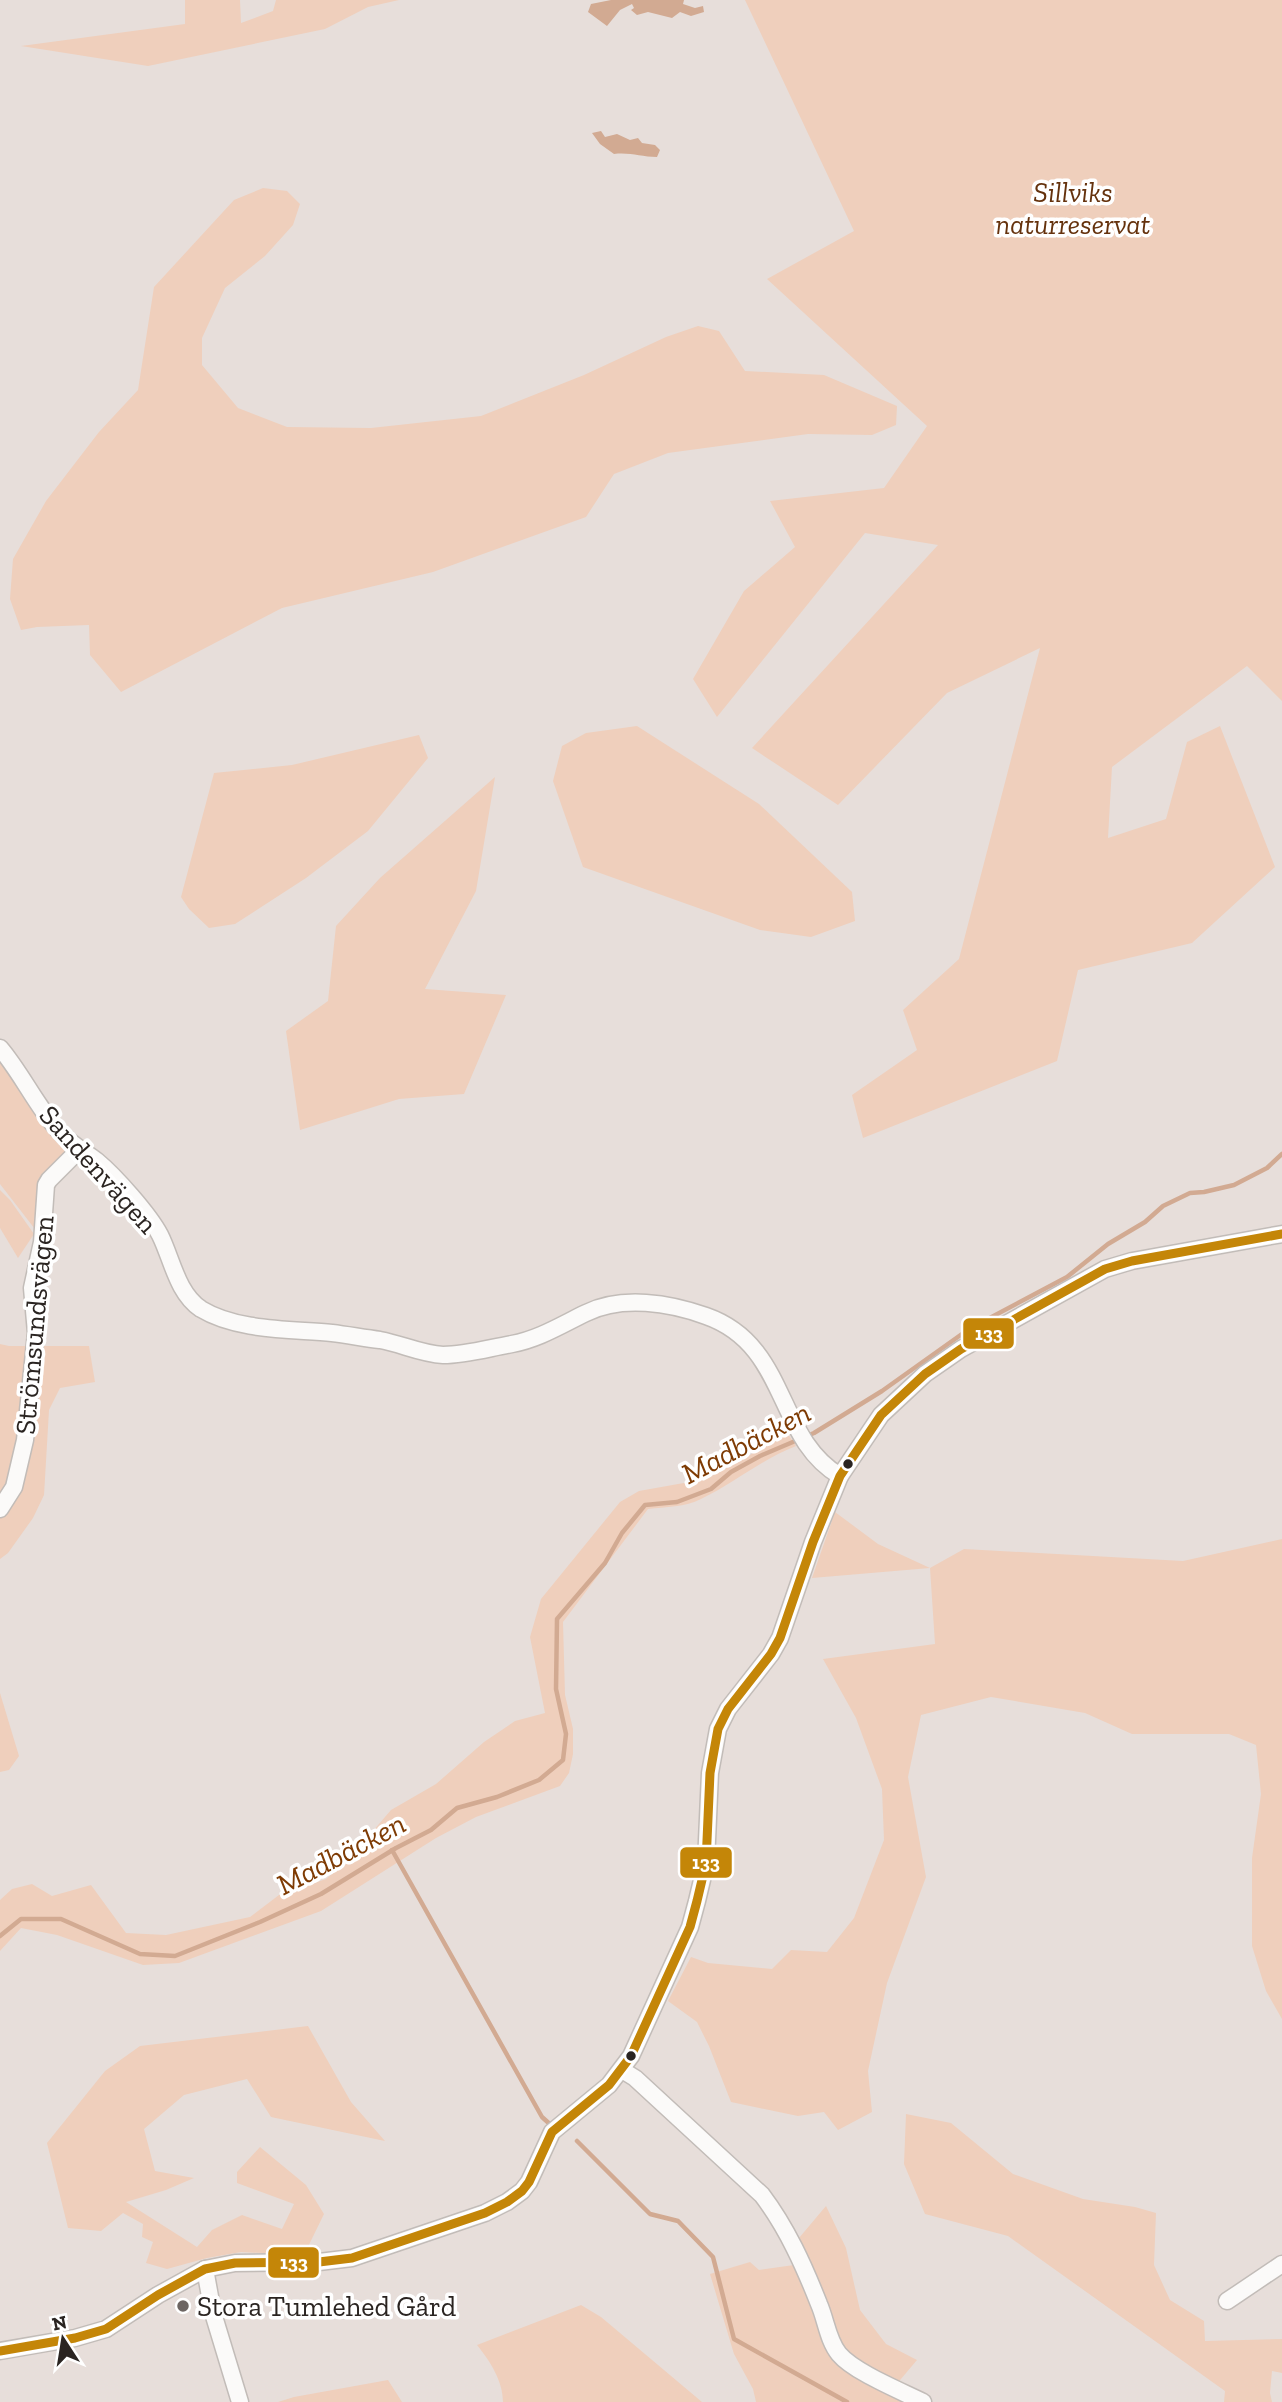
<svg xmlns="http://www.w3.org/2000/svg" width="1282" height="2402" font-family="'Zilla Slab',serif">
  <rect width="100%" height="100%" fill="#e7deda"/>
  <!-- green -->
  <g fill="#efcfbc">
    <path d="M 185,0 L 240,0 L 241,23 L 273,11 L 276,0 L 399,0 L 368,7 L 325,29 L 148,66 L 21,46 L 185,24 Z"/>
    <path d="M 745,0 L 1282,0 L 1282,701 L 1247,666 L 1112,767 L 1108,838 L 1166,819 L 1187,742 L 1220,726 L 1275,867 L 1192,943 L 1078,970 L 1057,1061 L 863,1138 L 852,1095 L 917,1050 L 903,1010 L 959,959 L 1040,648 L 947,693 L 838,805 L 752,748 L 938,545 L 865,533 L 717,717 L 693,679 L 744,591 L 795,547 L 770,501 L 884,488 L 927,426 L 767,279 L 854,231 Z"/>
    <path d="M 263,188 L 287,191 L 300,204 L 293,225 L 265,256 L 225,288 L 202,338 L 202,365 L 238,408 L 287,427 L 371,428 L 481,416 L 584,375 L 666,337 L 698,326 L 719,331 L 745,371 L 824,375 L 897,406 L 896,425 L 872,435 L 808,434 L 668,453 L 614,474 L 586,517 L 433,572 L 282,608 L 121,692 L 90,655 L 89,625 L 37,627 L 21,630 L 10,599 L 13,559 L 46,501 L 99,432 L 138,390 L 154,287 L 234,200 Z"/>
    <path d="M 637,726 L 759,804 L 852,892 L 855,921 L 811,937 L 760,930 L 583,867 L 553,781 L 562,746 L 586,733 Z"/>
    <path d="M 419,735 L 428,758 L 368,831 L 306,878 L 235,924 L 209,928 L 189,909 L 181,897 L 214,773 L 292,765 Z"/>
    <path d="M 495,777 L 476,891 L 425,989 L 506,995 L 464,1094 L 399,1099 L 300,1130 L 286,1031 L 328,1001 L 336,926 L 380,878 Z"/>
    <path d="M 0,1055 L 66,1145 L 68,1154 L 41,1186 L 38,1233 L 0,1184 Z"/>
    <path d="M 0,1190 L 10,1200 L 34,1234 L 18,1258 L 0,1228 Z"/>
    <path d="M 0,1344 L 9,1346 L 89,1346 L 95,1382 L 60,1388 L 49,1410 L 44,1495 L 33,1518 L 8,1553 L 0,1559 Z"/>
    <path d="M 788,1434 L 796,1446 C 762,1459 734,1483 701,1499 C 685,1507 666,1507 648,1509 L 563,1622 L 565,1695 L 573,1729 L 573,1754 L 569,1773 L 560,1786 L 476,1817 L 436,1838 L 321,1911 L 179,1963 L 143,1965 L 57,1935 L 21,1928 L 0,1951 L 0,1900 L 12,1889 L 32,1884 L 52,1896 L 91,1885 L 126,1933 L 166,1935 L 250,1917 L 279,1895 L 326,1879 L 348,1860 L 391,1810 L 436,1784 L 484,1742 L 515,1721 L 545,1713 L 530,1637 L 541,1599 L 620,1502 L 639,1491 L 706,1479 Z"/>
    <path d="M 835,1512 L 878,1544 L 930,1568 L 964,1549 L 1183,1561 L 1282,1539 L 1282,2019 L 1266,1991 L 1252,1946 L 1252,1858 L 1261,1794 L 1256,1745 L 1229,1734 L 1132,1734 L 1085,1713 L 991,1697 L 921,1715 L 908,1777 L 926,1877 L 887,1983 L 868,2071 L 872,2112 L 838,2130 L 824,2112 L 798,2116 L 731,2102 L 709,2046 L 697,2022 L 668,2001 L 691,1957 L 708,1963 L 772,1969 L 791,1950 L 827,1952 L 854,1918 L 884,1840 L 882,1789 L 856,1718 L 823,1659 L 935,1644 L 930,1568 L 812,1578 Z"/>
    <path d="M 0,1693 L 19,1756 L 9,1770 L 0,1772 Z"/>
    <path d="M 308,2026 L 351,2102 L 385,2141 L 271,2117 L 247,2079 L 184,2095 L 144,2129 L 155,2171 L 194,2178 L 166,2190 L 126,2202 L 197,2247 L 212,2230 L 242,2215 L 282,2229 L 294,2204 L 237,2183 L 237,2172 L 260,2147 L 306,2185 L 324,2214 L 304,2255 L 241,2252 L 207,2258 L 167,2269 L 146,2263 L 153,2242 L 142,2237 L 143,2224 L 123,2213 L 101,2231 L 68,2228 L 47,2143 L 105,2071 L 140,2046 Z"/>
    <path d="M 906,2114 L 951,2123 L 1013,2174 L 1083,2199 L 1135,2207 L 1156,2213 L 1154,2265 L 1170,2300 L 1204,2321 L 1205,2341 L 1282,2339 L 1282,2373 L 1272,2371 L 1270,2393 L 1272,2402 L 1224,2402 L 1225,2391 L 1008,2236 L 925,2214 L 904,2164 Z"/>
    <path d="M 826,2206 L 846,2248 L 860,2310 L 886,2344 L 917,2360 L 890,2392 L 903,2402 L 756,2402 L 753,2389 L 734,2354 L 710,2274 L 750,2262 L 759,2270 L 794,2265 L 788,2251 Z"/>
    <path d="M 581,2305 L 601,2317 L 702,2402 L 503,2402 C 503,2381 490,2361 477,2345 Z"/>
    <path d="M 388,2380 L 402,2402 L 278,2402 L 294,2397 Z"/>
  </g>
  <!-- water -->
  <g fill="#d2aa92">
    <path d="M 611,0 L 684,0 L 683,4 L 695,8 L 703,6 L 704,12 L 691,16 L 680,12 L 672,18 L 648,12 L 637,15 L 631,10 L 634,8 L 632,4 L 620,10 L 607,26 L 588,12 L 591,4 Z"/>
    <path d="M 601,131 L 605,137 L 617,134 L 630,140 L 638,138 L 642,143 L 655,145 L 660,150 L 657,157 C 641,157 630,152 614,154 L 600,144 L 592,133 Z"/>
  </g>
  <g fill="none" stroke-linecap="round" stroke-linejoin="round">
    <!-- stream -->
    <g stroke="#d2aa92" stroke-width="4.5">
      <path d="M 392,1850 L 542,2117 L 552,2126"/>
      <path d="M 0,1936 L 21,1919 L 61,1919 L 140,1954 L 175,1956 L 260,1922 L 321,1894 L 396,1848 L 431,1830 L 457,1808 L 497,1797 L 539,1780 L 563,1760 L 566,1734 L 556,1689 L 557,1619 L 605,1563 L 622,1533 L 645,1505 L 677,1502 L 711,1489 L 731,1472 L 760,1456 L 814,1433 L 882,1391 L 969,1329 L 1067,1277 L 1108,1244 L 1145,1222 L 1163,1206 L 1190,1193 L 1204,1192 L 1234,1185 L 1267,1168 L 1282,1154"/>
      <path d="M 577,2141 L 650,2214 L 678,2221 L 713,2257 L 734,2339 L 847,2402"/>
    </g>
    <!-- minor casing -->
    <g stroke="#c2bcb8" stroke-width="19">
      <g id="minor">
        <path d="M 0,1048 C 23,1075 38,1110 63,1135 C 73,1146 86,1152 97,1161 C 115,1176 149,1214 160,1235 C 172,1259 177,1293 201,1309 C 237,1331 291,1329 332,1333 C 348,1335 364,1338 380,1340 C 402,1344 421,1354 443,1355 C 466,1355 489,1348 512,1344 C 539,1339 561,1325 586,1313 C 622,1295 670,1303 706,1316 C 789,1345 775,1438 840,1476"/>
        <path d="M 0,1509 L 14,1487 L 25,1440 L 36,1333 L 32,1288 L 42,1242 L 46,1185 L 49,1180 L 80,1149"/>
        <path d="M 622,2070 L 635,2078 L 762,2195 C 787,2228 804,2266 819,2304 C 826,2320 828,2341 839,2354 C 854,2372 901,2391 923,2402"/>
        <path d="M 205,2269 L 213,2313 L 240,2402"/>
        <path d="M 1227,2301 L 1282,2264"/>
        <path d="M 0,2351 L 75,2338 L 106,2329 L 158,2295 L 205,2269 L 235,2263 L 319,2262 L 352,2258 L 485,2213 L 507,2202 L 522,2191 L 529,2182 L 552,2132 L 609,2085 L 631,2056 L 690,1927 L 697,1901 L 706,1863 L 710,1773 L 718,1729 L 728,1709 L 771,1654 L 780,1638 L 813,1542 L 840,1476 L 881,1415 L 925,1374 L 961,1349 L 1105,1269 L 1132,1261 L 1282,1234"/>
      </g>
    </g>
    <!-- minor -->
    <use href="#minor" stroke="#fbfaf9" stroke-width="16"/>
    <!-- bus-1 casing -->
    <g stroke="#fff" stroke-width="14">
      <path id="bus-1" d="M 0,2351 L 75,2338 L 106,2329 L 158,2295 L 205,2269 L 235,2263 L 319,2262 L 352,2258 L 485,2213 L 507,2202 L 522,2191 L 529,2182 L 552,2132 L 609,2085 L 631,2056 L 690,1927 L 697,1901 L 706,1863 L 710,1773 L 718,1729 L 728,1709 L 771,1654 L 780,1638 L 813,1542 L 840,1476 L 881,1415 L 925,1374 L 961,1349 L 1105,1269 L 1132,1261 L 1282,1234"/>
    </g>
    <!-- bus-1 -->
    <use href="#bus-1" stroke="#c48608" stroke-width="9"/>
  </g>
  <!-- markers -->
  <g fill="#2a2421" stroke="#fff" stroke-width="2.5">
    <circle cx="848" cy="1464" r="6"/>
    <circle cx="631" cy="2056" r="6"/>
  </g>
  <circle fill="#6c6562" stroke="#fff" stroke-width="2.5" cx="183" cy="2306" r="7"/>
  <g text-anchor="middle" stroke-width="7" stroke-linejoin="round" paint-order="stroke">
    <!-- park labels -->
    <g font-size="28" font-style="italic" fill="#65320d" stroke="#fff">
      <text x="1073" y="202">Sillviks<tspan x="1073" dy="32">naturreservat</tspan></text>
    </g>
    <!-- street labels -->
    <g font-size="28" fill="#2a2421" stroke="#fff">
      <text transform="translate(99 1169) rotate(48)" y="10">Sandenvägen</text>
      <text transform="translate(34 1325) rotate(-85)" y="10">Strömsundsvägen</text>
    </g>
    <!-- poi labels -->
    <g font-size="28" fill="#2a2421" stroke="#fff" text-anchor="start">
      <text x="197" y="2316">Stora Tumlehed Gård</text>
    </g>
    <!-- water labels -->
    <g font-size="30" font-style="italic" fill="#7e3b04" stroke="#fff">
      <text transform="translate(746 1443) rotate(-28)" y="10">Madbäcken</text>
      <text transform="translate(341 1854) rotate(-28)" y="10">Madbäcken</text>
    </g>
  </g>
  <g stroke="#fff" stroke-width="2.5">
    <rect x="962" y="1317" width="53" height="33" rx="7" fill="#c48608"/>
    <rect x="679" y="1846" width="54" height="33" rx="7" fill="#c48608"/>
    <rect x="267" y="2246" width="53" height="33" rx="7" fill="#c48608"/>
  </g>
  <g font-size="19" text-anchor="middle" font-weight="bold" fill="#fff">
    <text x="989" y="1340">133</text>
    <text x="706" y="1869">133</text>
    <text x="294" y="2269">133</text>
  </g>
  <!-- north arrow -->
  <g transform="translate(63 2339) rotate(348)" stroke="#ffffff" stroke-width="5" paint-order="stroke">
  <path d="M0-5L12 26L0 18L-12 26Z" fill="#2a2421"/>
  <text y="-10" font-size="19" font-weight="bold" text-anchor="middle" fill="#2a2421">N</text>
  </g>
</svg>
